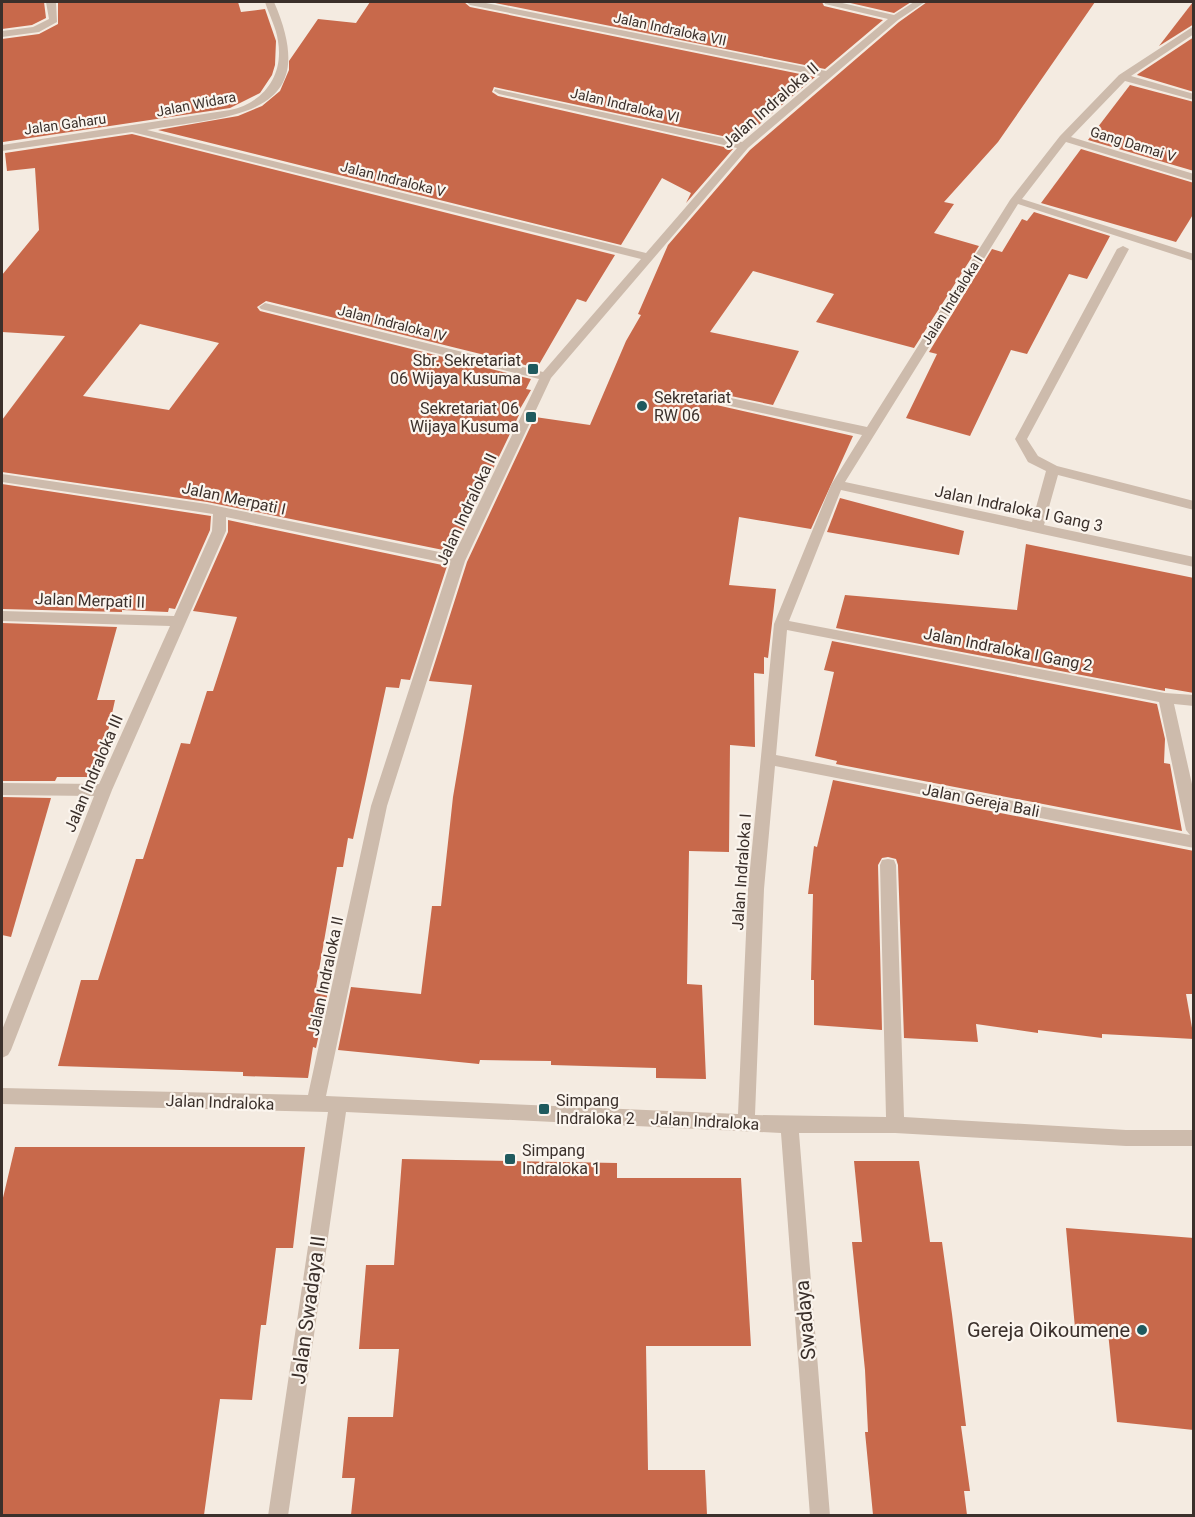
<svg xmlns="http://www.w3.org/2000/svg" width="1195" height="1517" font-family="Roboto,sans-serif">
  <rect width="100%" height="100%" fill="#f4ebe1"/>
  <!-- building -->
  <g fill="#c8694b" fill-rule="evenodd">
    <path d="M 2,2 L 44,2 L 46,18 L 32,25 L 2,29 Z"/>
    <path d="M 58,2 L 238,2 L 241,12 L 265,9 L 276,41 L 275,65 L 272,75 L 260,93 L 230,108 L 3,142 L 2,39 L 39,34 L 58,24 Z"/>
    <path d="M 370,2 L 464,2 L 470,7 L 815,77 L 741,140 L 494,87 L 492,92 L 498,96 L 733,149 L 686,203 L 691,193 L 662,178 L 621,245 L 158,130 L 238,116 L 262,106 L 280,91 L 289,70 L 289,61 L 318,19 L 356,23 Z"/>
    <path d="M 490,2 L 822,2 L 824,6 L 883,20 L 825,69 Z"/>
    <path d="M 846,2 L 911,2 L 894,13 Z"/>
    <path d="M 927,2 L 1095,2 L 998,142 L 944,202 L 954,204 L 934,233 L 979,246 L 914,348 L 816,322 L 834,294 L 753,271 L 710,332 L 799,351 L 773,405 L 712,392 L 705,396 L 705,400 L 712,404 L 853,436 L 811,529 L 739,517 L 729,585 L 776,589 L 768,658 L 764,657 L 764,674 L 754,673 L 755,747 L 730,745 L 729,852 L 689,851 L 687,984 L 702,985 L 706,1079 L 656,1078 L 656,1068 L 551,1065 L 551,1061 L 480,1060 L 479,1064 L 338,1050 L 351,987 L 421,994 L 432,906 L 441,906 L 453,797 L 472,685 L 429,681 L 467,562 L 535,417 L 590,425 L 626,341 L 641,315 L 638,314 L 668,245 L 750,150 L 899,22 Z"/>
    <path d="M 1193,2 L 1194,24 L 1159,46 Z"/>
    <path d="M 1194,37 L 1194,92 L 1137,75 L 1138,74 Z"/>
    <path d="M 1130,85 L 1194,102 L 1194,171 L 1088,140 Z"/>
    <path d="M 132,134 L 615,255 L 586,302 L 577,299 L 537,368 L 266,301 L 257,307 L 260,311 L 531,379 L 526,389 L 531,390 L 517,414 L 519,415 L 453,552 L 207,502 L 2,472 L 2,420 L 65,336 L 2,332 L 2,275 L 39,230 L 35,168 L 7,171 L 5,153 ZM 140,324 L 219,343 L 169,410 L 83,396 Z"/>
    <path d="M 1081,149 L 1194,183 L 1194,213 L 1176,242 L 1041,203 Z"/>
    <path d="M 1034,212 L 1110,236 L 1087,279 L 1069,274 L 1027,354 L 1011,350 L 970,436 L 906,418 L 937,354 L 929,352 L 992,249 L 1002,252 L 1022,219 L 1027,221 Z"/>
    <path d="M 2,484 L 211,516 L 210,530 L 175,609 L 169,608 L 168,612 L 122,610 L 122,612 L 2,609 Z"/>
    <path d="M 840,498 L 964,531 L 959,555 L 827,532 Z"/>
    <path d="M 228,520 L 447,566 L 410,680 L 401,679 L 399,688 L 386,687 L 353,839 L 348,838 L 343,867 L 337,867 L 316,987 L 329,987 L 316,1048 L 313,1047 L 308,1078 L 243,1076 L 243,1072 L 58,1066 L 81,980 L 98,980 L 136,859 L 143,859 L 181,743 L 190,744 L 207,691 L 213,691 L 237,617 L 193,611 L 228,532 Z"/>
    <path d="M 1026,544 L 1194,578 L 1194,693 L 1165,688 L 1165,691 L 836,628 L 845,595 L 1017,610 Z"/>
    <path d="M 2,623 L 117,627 L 97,700 L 115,700 L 98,777 L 57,777 L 55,781 L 2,781 Z"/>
    <path d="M 832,641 L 1157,704 L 1165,739 L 1164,763 L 1170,764 L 1182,831 L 836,764 L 837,761 L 815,756 L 834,672 L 824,670 Z"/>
    <path d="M 833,780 L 1194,851 L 1194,994 L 1186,994 L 1194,1039 L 1102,1034 L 1102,1038 L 1038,1030 L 1038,1033 L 976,1024 L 978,1042 L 904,1038 L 898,865 L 896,859 L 888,857 L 882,858 L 878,865 L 882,1030 L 814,1025 L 814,980 L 811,980 L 813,894 L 808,894 L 814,846 L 817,847 Z"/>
    <path d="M 2,797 L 51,798 L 11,937 L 2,935 Z"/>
    <path d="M 15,1147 L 305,1147 L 293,1248 L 276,1248 L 266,1325 L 261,1325 L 252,1400 L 220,1399 L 204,1515 L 2,1515 L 2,1202 Z"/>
    <path d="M 402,1159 L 617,1163 L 617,1178 L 741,1178 L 751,1346 L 646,1346 L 648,1470 L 705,1470 L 707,1515 L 351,1515 L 355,1478 L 342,1478 L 348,1417 L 393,1417 L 399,1349 L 359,1349 L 366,1265 L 394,1265 Z"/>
    <path d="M 854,1161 L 919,1161 L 930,1242 L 942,1242 L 952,1314 L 966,1426 L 961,1426 L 970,1491 L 964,1491 L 967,1515 L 873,1515 L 865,1432 L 868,1432 L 865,1370 L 852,1242 L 862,1242 Z"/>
    <path d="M 1066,1228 L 1194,1238 L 1194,1430 L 1117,1422 L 1108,1332 L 1075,1328 Z"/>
  </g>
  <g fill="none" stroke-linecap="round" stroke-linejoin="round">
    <!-- minor -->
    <g fill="#cdbbac" fill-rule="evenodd">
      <path d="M 46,2 L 56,2 L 57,22 L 39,32 L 2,37 L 2,31 L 33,27 L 49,19 Z"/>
      <path d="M 265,2 L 274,2 C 325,119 230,115 147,130 L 646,253 L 737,148 L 499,94 L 494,91 L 495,89 L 742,142 L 820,76 L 470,5 L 466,2 L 481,2 L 826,71 L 888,19 L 825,4 L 824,2 L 838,2 L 894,15 L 914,2 L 925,2 L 898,20 L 748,148 L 551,378 L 465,561 L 387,806 L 326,1096 L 738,1114 L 748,889 L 774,624 L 831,485 L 862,435 L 712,402 L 706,398 L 712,394 L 867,427 L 1010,200 L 1060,136 L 1119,75 L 1194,26 L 1194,34 L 1131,76 L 1194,94 L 1194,100 L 1125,81 L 1071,137 L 1194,174 L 1194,181 L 1066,142 L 1022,199 L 1194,254 L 1194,261 L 1018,204 L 845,482 L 1032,522 L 1046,471 L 1028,462 L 1015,439 L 1117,249 L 1123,246 L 1129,249 L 1027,439 L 1038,456 L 1057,466 L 1194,501 L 1194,510 L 1058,475 L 1044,525 L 1194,557 L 1194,567 L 841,490 L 789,621 L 1165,693 L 1194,695 L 1194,706 L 1174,704 L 1194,793 L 1194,848 L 775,766 L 764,889 L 755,1115 L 886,1117 L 880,865 L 882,860 L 888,859 L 894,860 L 896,865 L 904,1117 L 1126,1130 L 1194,1130 L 1194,1146 L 1126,1146 L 895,1133 L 799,1133 L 830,1516 L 810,1516 L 781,1133 L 346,1112 L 288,1516 L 268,1516 L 328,1112 L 2,1104 L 2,1088 L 308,1095 L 371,806 L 450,564 L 226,517 L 226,531 L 112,790 L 11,1050 L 8,1055 L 2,1058 L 2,1030 L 94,796 L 2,795 L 2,783 L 99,784 L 170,626 L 2,621 L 2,611 L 174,616 L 212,531 L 213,514 L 2,482 L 2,474 L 207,504 L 454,555 L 539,379 L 261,309 L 259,307 L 265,303 L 543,372 L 641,259 L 132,132 L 2,151 L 2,145 L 230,110 C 263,103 284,76 278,41 C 276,27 269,15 265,2 ZM 787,630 L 1159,702 L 1186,830 L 1190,835 L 776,755 Z"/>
    </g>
  </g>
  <!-- markers -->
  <g fill="#1f5a5e" stroke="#fbf5ee" stroke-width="2">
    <rect x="527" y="363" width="12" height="12" rx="3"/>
    <circle cx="642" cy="406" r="6"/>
    <rect x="525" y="411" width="12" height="12" rx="3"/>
    <rect x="538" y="1103" width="12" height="12" rx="3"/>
    <rect x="504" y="1153" width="12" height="12" rx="3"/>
    <circle cx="1142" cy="1330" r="6"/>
  </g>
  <g text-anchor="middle" stroke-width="4.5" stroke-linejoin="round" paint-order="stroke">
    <!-- far-street labels -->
    <g font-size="14" fill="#3b302b" stroke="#fbf5ee">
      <text transform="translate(670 29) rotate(12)" y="5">Jalan Indraloka VII</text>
      <text transform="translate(196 104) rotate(-11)" y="5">Jalan Widara</text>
      <text transform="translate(625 105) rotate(13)" y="5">Jalan Indraloka VI</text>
      <text transform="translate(65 124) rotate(-8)" y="5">Jalan Gaharu</text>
      <text transform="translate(1133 144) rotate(17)" y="5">Gang Damai V</text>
      <text transform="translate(393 179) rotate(14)" y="5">Jalan Indraloka V</text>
      <text transform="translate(952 300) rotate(-58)" y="5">Jalan Indraloka I</text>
      <text transform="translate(392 323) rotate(14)" y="5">Jalan Indraloka IV</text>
    </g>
    <!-- street labels -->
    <g font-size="16" fill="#3b302b" stroke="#fbf5ee">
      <text transform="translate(770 105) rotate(-41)" y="6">Jalan Indraloka II</text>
      <text transform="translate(234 498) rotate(12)" y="6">Jalan Merpati I</text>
      <text transform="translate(1019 508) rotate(12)" y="6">Jalan Indraloka I Gang 3</text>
      <text transform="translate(466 509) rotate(-65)" y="6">Jalan Indraloka II</text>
      <text transform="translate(90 600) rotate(2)" y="6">Jalan Merpati II</text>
      <text transform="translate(1008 649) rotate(11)" y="6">Jalan Indraloka I Gang 2</text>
      <text transform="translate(93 773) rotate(-67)" y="6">Jalan Indraloka III</text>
      <text transform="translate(981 800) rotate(11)" y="6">Jalan Gereja Bali</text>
      <text transform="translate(741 872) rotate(-86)" y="6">Jalan Indraloka I</text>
      <text transform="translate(325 976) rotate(-78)" y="6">Jalan Indraloka II</text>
      <text transform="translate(220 1102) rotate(2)" y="6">Jalan Indraloka</text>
      <text transform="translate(705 1121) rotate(3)" y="6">Jalan Indraloka</text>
    </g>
    <!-- poi labels -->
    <g font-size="16" fill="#3b302b" stroke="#fbf5ee" text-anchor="start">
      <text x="521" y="366" text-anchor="end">Sbr. Sekretariat<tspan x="521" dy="18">06 Wijaya Kusuma</tspan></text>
      <text x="654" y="403">Sekretariat<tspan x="654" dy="18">RW 06</tspan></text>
      <text x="519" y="414" text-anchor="end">Sekretariat 06<tspan x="519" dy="18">Wijaya Kusuma</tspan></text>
      <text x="556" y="1106">Simpang<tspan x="556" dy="18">Indraloka 2</tspan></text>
      <text x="522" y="1156">Simpang<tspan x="522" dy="18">Indraloka 1</tspan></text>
    </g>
    <!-- near-street labels -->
    <g font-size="20" fill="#3b302b" stroke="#fbf5ee">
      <text transform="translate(308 1310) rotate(-82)" y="7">Jalan Swadaya II</text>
      <text transform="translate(805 1320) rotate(-95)" y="7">Swadaya</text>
    </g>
    <!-- near-poi labels -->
    <g font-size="20" fill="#3b302b" stroke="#fbf5ee" text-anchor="end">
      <text x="1130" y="1337">Gereja Oikoumene</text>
    </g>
  </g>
  <!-- border -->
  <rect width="1195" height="1517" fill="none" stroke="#3b302b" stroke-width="6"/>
</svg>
